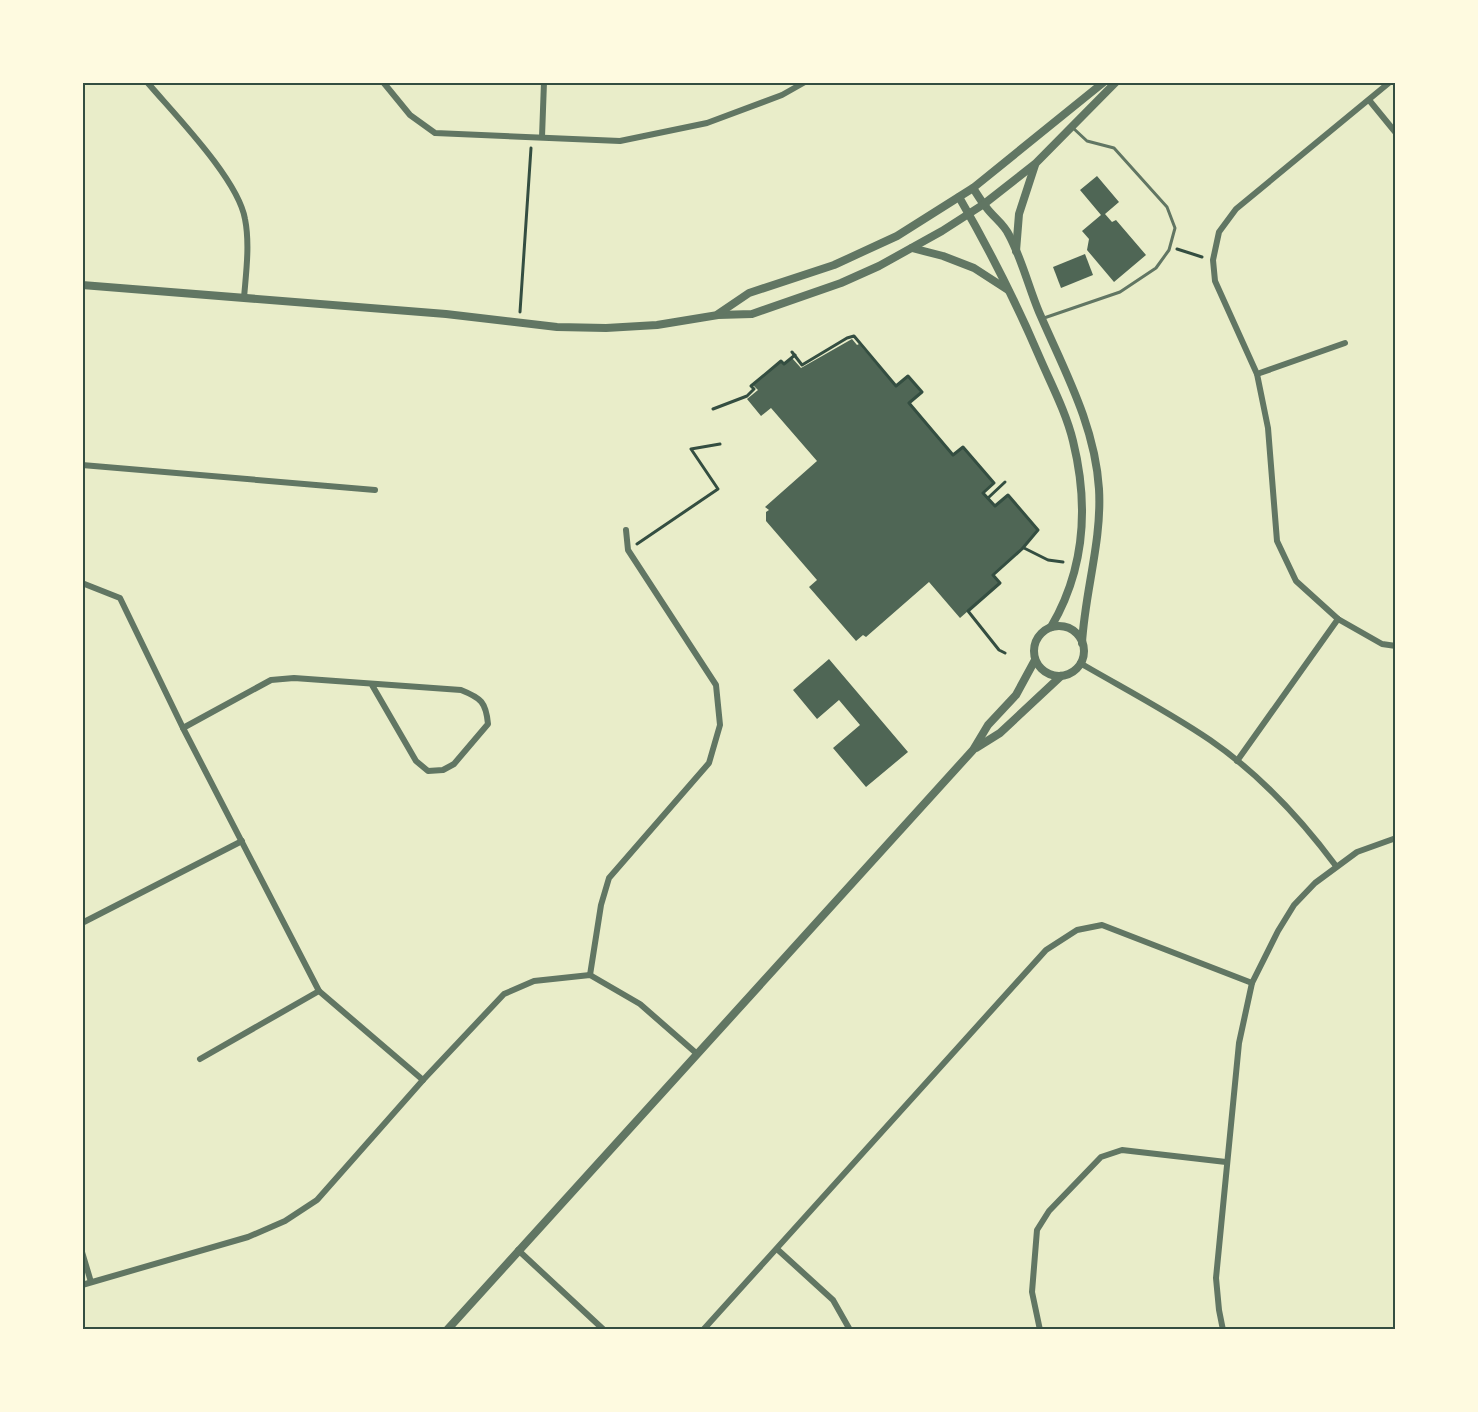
<svg xmlns="http://www.w3.org/2000/svg" width="1478" height="1412" font-family="'Alegreya Sans',sans-serif">
  <rect width="100%" height="100%" fill="#e9edc9"/>
  <!-- building -->
  <g fill="#4f6655">
    <path d="M 1097,176 L 1119,202 L 1105,214 L 1112,222 L 1116,220 L 1146,255 L 1114,282 L 1087,250 L 1089,239 L 1082,231 L 1101,215 L 1080,190 Z"/>
    <path d="M 1085,254 L 1093,275 L 1061,288 L 1053,267 Z"/>
    <path d="M 852,339 L 857,345 L 859,344 L 896,387 L 908,376 L 921,392 L 908,403 L 953,455 L 963,447 L 994,483 L 983,493 L 995,506 L 1007,495 L 1037,530 L 1022,549 L 993,575 L 1000,583 L 960,618 L 929,582 L 866,637 L 863,635 L 856,641 L 809,587 L 817,580 L 766,521 L 766,512 L 769,510 L 765,507 L 817,461 L 771,408 L 761,416 L 747,399 L 758,390 L 753,385 L 781,361 L 784,365 L 792,358 L 801,368 Z"/>
    <path d="M 829,659 L 908,752 L 866,787 L 833,748 L 860,725 L 839,700 L 817,719 L 793,690 Z"/>
  </g>
  <g fill="none" stroke-linecap="round" stroke-linejoin="round">
    <!-- path -->
    <g stroke="#344e41" stroke-width="3">
      <path d="M 1177,249 L 1202,257"/>
      <path d="M 520,312 L 531,148"/>
      <path d="M 792,352 L 802,365 L 847,338 L 854,336 L 896,386 L 908,376 L 922,392 L 909,403 L 953,455 L 963,447 L 994,483 L 983,493 L 995,506 L 1008,495 L 1038,530 L 1022,549 L 993,575 L 1000,583 L 968,611 L 999,650 L 1005,653"/>
      <path d="M 713,409 L 747,396 L 754,389 L 751,386 L 781,361 L 784,364 L 795,355"/>
      <path d="M 988,498 L 1005,482"/>
      <path d="M 637,544 L 718,489 L 691,449 L 720,444"/>
      <path d="M 1024,548 L 1048,560 L 1063,562"/>
    </g>
    <!-- service -->
    <path stroke="#617663" stroke-width="3" d="M 1044,318 L 1120,292 L 1156,268 L 1169,250 L 1175,228 L 1167,207 L 1114,148 L 1087,141 L 1073,128"/>
    <!-- minor -->
    <g stroke="#617663" stroke-width="6">
      <path d="M 147,82 C 175,115 238,179 245,219 C 250,244 246,273 244,298"/>
      <path d="M 383,82 L 410,115 L 435,133 L 620,141 L 707,123 L 782,95 L 805,82"/>
      <path d="M 1390,82 L 1236,209 L 1219,232 L 1213,260 L 1215,281 L 1257,374 L 1268,428 L 1277,541 L 1296,581 L 1338,619 L 1382,644 L 1396,646"/>
      <path d="M 1369,100 L 1396,133"/>
      <path d="M 542,137 L 544,82"/>
      <path d="M 1257,374 L 1345,343"/>
      <path d="M 82,465 L 375,490"/>
      <path d="M 82,583 L 120,598 L 183,728 L 319,991 L 423,1080"/>
      <path d="M 1080,663 C 1123,688 1169,712 1210,740 C 1258,773 1301,819 1336,866"/>
      <path d="M 183,728 L 271,680 L 294,678 L 461,690 C 481,698 486,702 488,724 L 454,764 L 443,770 L 428,771 L 416,761 L 372,685"/>
      <path d="M 1237,761 L 1338,619"/>
      <path d="M 82,923 L 242,841"/>
      <path d="M 590,975 L 601,905 L 609,878 L 709,763 L 720,725 L 716,685 L 628,550 L 626,530"/>
      <path d="M 200,1059 L 319,991"/>
      <path d="M 777,1249 L 833,1300 L 850,1330"/>
      <path d="M 518,1250 L 604,1330"/>
      <path d="M 82,1252 L 91,1282"/>
      <path d="M 82,1285 L 248,1237 L 285,1221 L 317,1200 L 423,1080 L 504,994 L 534,981 L 590,975 L 640,1004 L 696,1053"/>
      <path d="M 703,1330 L 1046,950 L 1077,930 L 1102,925 L 1252,983"/>
      <path d="M 1040,1330 L 1032,1292 L 1037,1230 L 1049,1211 L 1101,1157 L 1122,1150 L 1226,1162"/>
      <path d="M 1223,1330 L 1219,1310 L 1216,1278 L 1239,1043 L 1252,983 L 1278,931 L 1294,905 L 1315,883 L 1357,852 L 1396,838"/>
    </g>
    <!-- tertiary -->
    <g stroke="#617663" stroke-width="8">
      <path d="M 973,188 C 977,194 981,201 986,207 C 993,217 1004,224 1009,235 C 1021,257 1029,288 1039,312 C 1064,370 1095,425 1099,489 C 1102,541 1085,591 1082,643"/>
      <path d="M 959,197 C 989,249 1016,302 1039,356 C 1051,384 1066,412 1073,441 C 1089,506 1085,569 1051,627"/>
      <path d="M 912,248 L 943,256 L 974,268 L 1008,290"/>
      <path d="M 1016,251 L 1019,214 L 1035,165"/>
      <path d="M 82,285 L 446,314 L 557,327 L 606,328 L 657,325 L 718,315 L 752,314 L 841,283 L 879,266 L 942,231 L 984,204 L 1035,164 L 1116,82"/>
      <path d="M 718,314 L 749,293 L 834,265 L 897,236 L 973,188 L 1104,82"/>
      <circle cx="1059" cy="651" r="25"/>
      <path d="M 976,748 L 1000,733 L 1061,676"/>
      <path d="M 447,1330 L 973,750 L 988,725 L 1016,695 L 1035,660"/>
    </g>
  </g>
  <!-- border -->
  <rect width="1478" height="1412" fill="none" stroke="#fefae0" stroke-width="168"/>
  <rect x="84" y="84" width="1310" height="1244" fill="none" stroke="#344e41" stroke-width="2"/>
</svg>
